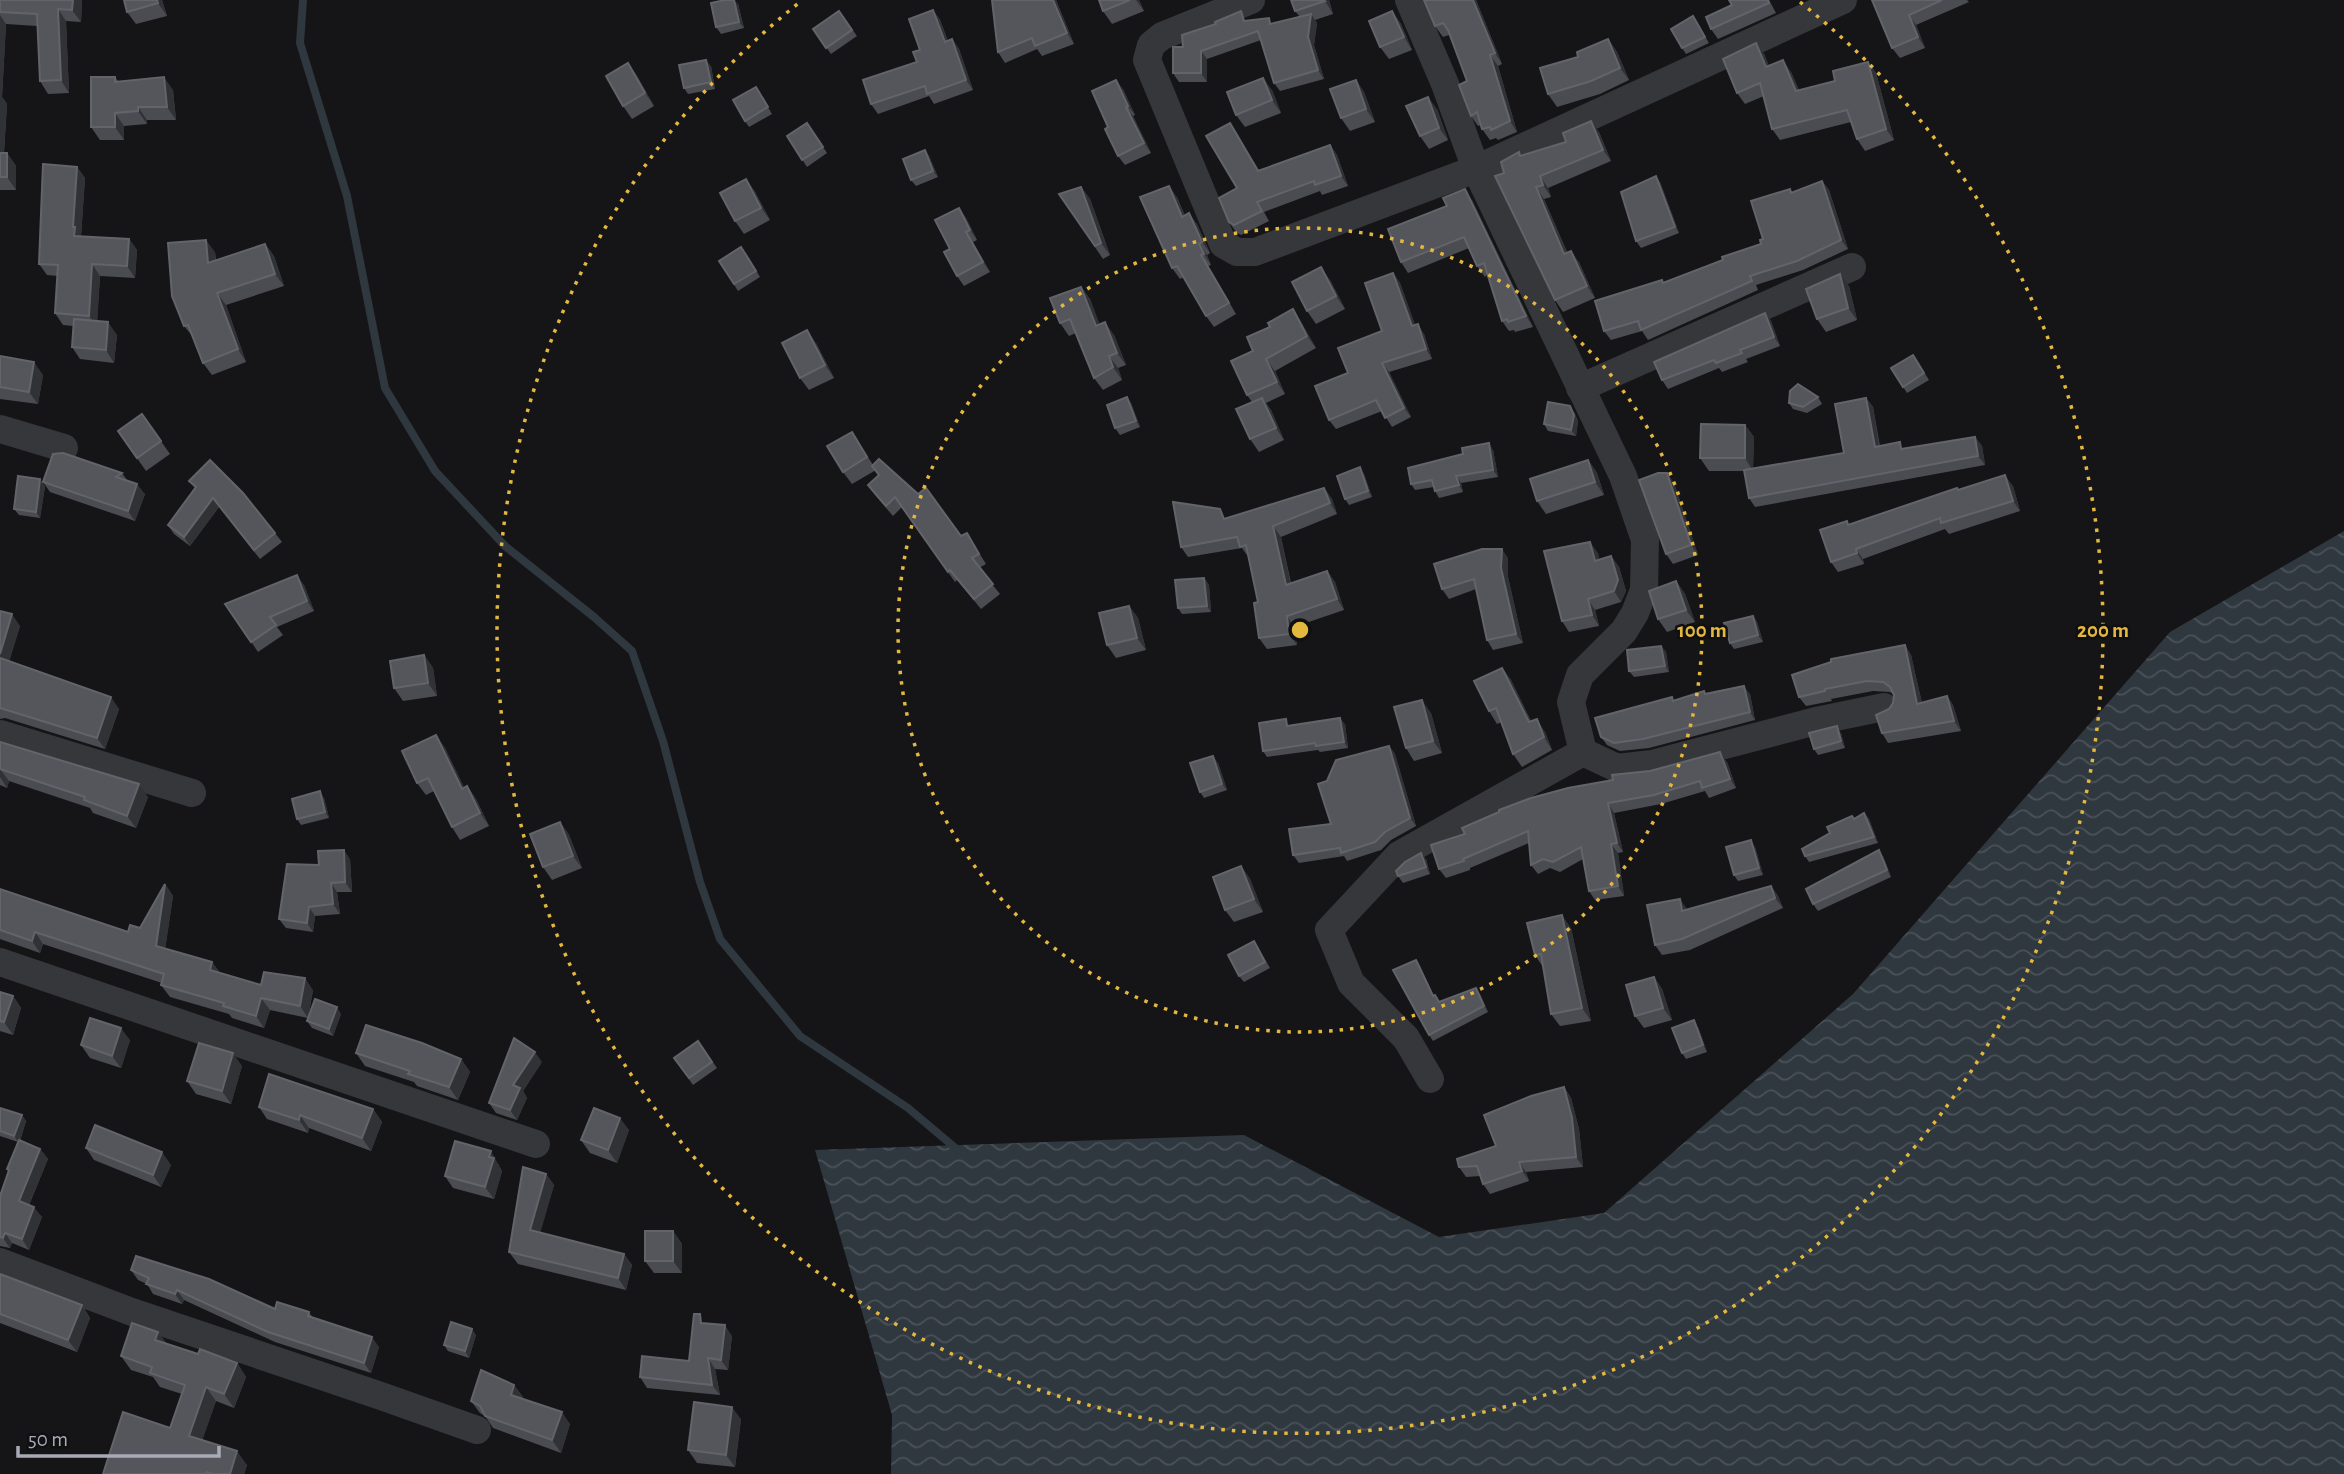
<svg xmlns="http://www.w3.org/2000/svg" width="2344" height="1474" font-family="'Alegreya Sans',sans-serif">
  <defs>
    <pattern id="water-waves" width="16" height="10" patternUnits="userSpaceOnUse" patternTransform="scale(1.75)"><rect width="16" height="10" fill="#2f373f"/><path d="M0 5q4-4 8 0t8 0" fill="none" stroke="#4a5158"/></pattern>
  </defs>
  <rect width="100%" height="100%" fill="#151517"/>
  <!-- water -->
  <path fill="url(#water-waves)" d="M 2344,531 L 2344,1474 L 891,1474 L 892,1415 L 815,1150 L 1244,1135 L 1439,1237 L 1604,1213 L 1853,994 L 2170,632 Z"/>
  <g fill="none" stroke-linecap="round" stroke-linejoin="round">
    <!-- stream -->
    <path stroke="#2f373f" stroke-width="8" d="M 303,0 L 300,43 L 347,196 L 385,388 L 435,471 L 505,546 L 594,617 L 632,651 L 663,741 L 700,882 L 720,939 L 800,1036 L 908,1108 L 959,1151"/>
    <!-- minor -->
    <g stroke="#36373b" stroke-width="28">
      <path d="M 1251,0 L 1162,36 L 1151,45 L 1147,60 L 1223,244 L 1237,252 L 1255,252 L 1476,169 L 1843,0"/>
      <path d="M 1409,0 L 1445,84 L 1476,169 L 1623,476 L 1645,540 L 1644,590 L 1635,613 L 1624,631 L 1580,675 L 1571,702 L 1583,752 L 1617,768 L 1652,764 L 1816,721 L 1884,707"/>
      <path d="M 1580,388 L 1852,267"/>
      <path d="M 0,429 L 64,448"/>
      <path d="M 0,734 L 192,793"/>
      <path d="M 0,962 L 536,1144"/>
      <path d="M 1430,1079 L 1406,1038 L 1351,983 L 1329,930 L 1399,855 L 1583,752"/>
      <path d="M 0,1262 L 132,1312 L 381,1396 L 477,1430"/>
    </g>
  </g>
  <!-- wall -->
  <g fill="#4b4c52">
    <path d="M 0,0 L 82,0 L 81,22 L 66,21 L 69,93 L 48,94 L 40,81 L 37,26 L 6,24 L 2,97 L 7,104 L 4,153 L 7,153 L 16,166 L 16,190 L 0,190 Z"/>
    <path d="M 124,0 L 162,0 L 167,16 L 136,24 L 127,12 Z"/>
    <path d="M 1056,0 L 1074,44 L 1042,56 L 1037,49 L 1005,63 L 998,52 Z"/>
    <path d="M 1099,0 L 1139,0 L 1144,11 L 1112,24 L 1103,11 Z"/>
    <path d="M 1291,0 L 1329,0 L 1333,14 L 1315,20 L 1317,23 L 1314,45 L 1324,79 L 1280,91 L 1274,83 L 1261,40 L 1207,59 L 1207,82 L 1179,82 L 1173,73 L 1183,47 L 1247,20 L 1273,24 L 1300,17 L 1295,11 Z"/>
    <path d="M 1476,0 L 1502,64 L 1498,66 L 1517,132 L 1498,140 L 1496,138 L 1490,140 L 1482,129 L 1481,125 L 1478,126 L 1471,116 L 1467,81 L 1449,35 L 1443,37 L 1435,26 Z"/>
    <path d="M 1729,0 L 1769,0 L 1776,13 L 1718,39 L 1711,29 L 1732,5 Z"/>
    <path d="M 1872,0 L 1967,0 L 1969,2 L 1916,25 L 1925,48 L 1900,58 L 1892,48 Z"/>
    <path d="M 738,4 L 744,28 L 721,34 L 716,27 Z"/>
    <path d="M 933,10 L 940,20 L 948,41 L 952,39 L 959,49 L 973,90 L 934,104 L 929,96 L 878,114 L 871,104 L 917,62 Z"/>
    <path d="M 839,11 L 857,36 L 831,54 L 813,29 Z"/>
    <path d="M 1392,11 L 1401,24 L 1412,50 L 1389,59 L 1380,47 Z"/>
    <path d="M 1697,23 L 1709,43 L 1686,54 L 1682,48 Z"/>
    <path d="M 1608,39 L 1617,52 L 1629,80 L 1600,94 L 1557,107 L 1548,94 L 1578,57 Z"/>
    <path d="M 1756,43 L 1764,54 L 1769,66 L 1791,72 L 1799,90 L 1835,81 L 1868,62 L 1876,73 L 1894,140 L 1865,151 L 1857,139 L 1851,122 L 1780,140 L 1772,129 L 1764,96 L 1745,104 L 1737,93 Z"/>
    <path d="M 628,63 L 637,76 L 654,106 L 632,119 L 623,106 Z"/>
    <path d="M 711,66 L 715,89 L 688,94 L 684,88 Z"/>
    <path d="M 115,77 L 118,81 L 173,90 L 176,120 L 147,120 L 147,124 L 124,126 L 124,140 L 100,140 L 91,127 Z"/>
    <path d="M 1356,80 L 1364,92 L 1375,122 L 1350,131 L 1341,118 Z"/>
    <path d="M 756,87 L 772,114 L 749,127 L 745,121 Z"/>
    <path d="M 1123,89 L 1135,115 L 1133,116 L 1151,153 L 1125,165 L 1118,156 L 1108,127 Z"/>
    <path d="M 1272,90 L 1281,113 L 1245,127 L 1236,115 Z"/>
    <path d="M 1437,109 L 1448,140 L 1429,149 L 1420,136 Z"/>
    <path d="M 807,123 L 827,153 L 807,167 L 787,136 Z"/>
    <path d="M 1230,123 L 1259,170 L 1330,145 L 1337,155 L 1348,186 L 1322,195 L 1320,191 L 1264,212 L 1269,221 L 1241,235 L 1236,232 L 1229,222 L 1237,188 Z"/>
    <path d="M 1599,132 L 1611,161 L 1548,188 L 1551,197 L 1544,199 L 1567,252 L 1579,262 L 1595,298 L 1563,312 L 1555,300 L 1504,173 L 1521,156 Z"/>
    <path d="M 925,150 L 929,156 L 938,177 L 916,186 L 911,180 Z"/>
    <path d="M 77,167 L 85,178 L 81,236 L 129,239 L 137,250 L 135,278 L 100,276 L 97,321 L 117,335 L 114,363 L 80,359 L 72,347 L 73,326 L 63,325 L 55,313 L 58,276 L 47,275 L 39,264 Z"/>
    <path d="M 746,179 L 755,192 L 770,220 L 744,234 L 735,221 Z"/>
    <path d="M 1822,181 L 1829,190 L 1848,249 L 1803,270 L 1756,285 L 1758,290 L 1648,340 L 1642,331 L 1611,340 L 1604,331 L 1664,283 L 1723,260 L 1761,244 L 1790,189 L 1792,192 Z"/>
    <path d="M 1660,182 L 1679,233 L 1641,248 L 1636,241 Z"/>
    <path d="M 1081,187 L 1090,199 L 1110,255 L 1103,259 L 1059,194 Z"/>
    <path d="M 1177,197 L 1185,216 L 1197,224 L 1210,253 L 1207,255 L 1211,265 L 1208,266 L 1236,314 L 1214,327 L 1206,316 L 1184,277 L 1180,279 L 1172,268 Z"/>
    <path d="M 1472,200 L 1533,327 L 1515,332 L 1514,330 L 1509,331 L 1502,321 L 1487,275 L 1485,277 L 1477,266 L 1469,248 L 1408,273 L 1401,262 Z"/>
    <path d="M 959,208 L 966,218 L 977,240 L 973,242 L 990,272 L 964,286 L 957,276 L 950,249 Z"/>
    <path d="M 265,244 L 274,256 L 284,286 L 226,305 L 246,362 L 212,375 L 203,363 L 194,338 L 184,326 L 215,252 L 216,260 Z"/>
    <path d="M 746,253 L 760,277 L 738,291 L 719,261 Z"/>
    <path d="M 1393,273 L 1400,283 L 1415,325 L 1424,334 L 1432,359 L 1389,372 L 1411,417 L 1392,427 L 1382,411 L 1336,429 L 1329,420 L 1348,373 L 1382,331 Z"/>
    <path d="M 1330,280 L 1345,309 L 1316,324 L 1307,311 Z"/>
    <path d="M 1849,286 L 1857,320 L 1826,332 L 1817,319 Z"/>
    <path d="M 1081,287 L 1090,299 L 1099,324 L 1114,335 L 1126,365 L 1118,368 L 1122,380 L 1103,390 L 1094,378 L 1076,333 L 1069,336 L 1060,323 Z"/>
    <path d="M 1293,309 L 1301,322 L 1316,348 L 1275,371 L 1285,394 L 1266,403 L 1271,410 L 1284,440 L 1259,452 L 1250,439 L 1252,402 L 1247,395 L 1253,351 L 1270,327 Z"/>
    <path d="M 1765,313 L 1771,321 L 1780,346 L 1746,359 L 1748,362 L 1722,372 L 1719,368 L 1668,389 L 1662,380 Z"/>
    <path d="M 816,343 L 834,378 L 809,390 L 800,378 Z"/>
    <path d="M 1913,355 L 1929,380 L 1907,393 L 1891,368 Z"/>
    <path d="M 0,356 L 43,375 L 38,404 L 0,399 Z"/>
    <path d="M 1818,397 L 1822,404 L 1807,413 L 1793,409 L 1789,403 Z"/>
    <path d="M 1866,398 L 1873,407 L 1880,446 L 1905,449 L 1975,437 L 1982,446 L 1985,465 L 1755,507 L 1749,498 L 1744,471 L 1709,471 L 1700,458 L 1745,425 L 1754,437 L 1753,468 L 1844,453 Z"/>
    <path d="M 1131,403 L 1140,427 L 1120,435 L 1115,428 Z"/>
    <path d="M 1574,412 L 1578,421 L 1576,436 L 1548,431 L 1544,424 Z"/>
    <path d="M 142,414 L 170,454 L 146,471 L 118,431 Z"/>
    <path d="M 852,432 L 873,465 L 961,536 L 973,543 L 986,564 L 979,568 L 1000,594 L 981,609 L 957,580 L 955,582 L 902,507 L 893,516 L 875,495 L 868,485 L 879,475 L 876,470 L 852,484 L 843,472 Z"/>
    <path d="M 1493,450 L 1498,477 L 1461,483 L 1463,492 L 1439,498 L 1435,491 L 1434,487 L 1415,490 L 1411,484 Z"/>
    <path d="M 1588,460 L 1597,473 L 1604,495 L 1546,514 L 1537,501 Z"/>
    <path d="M 122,473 L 127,480 L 145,494 L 135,521 L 50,492 L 43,482 Z"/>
    <path d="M 1364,474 L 1372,497 L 1349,505 L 1345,499 Z"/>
    <path d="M 189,481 L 275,533 L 282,542 L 260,559 L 219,507 L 190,546 L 174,534 L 168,525 L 195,488 Z"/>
    <path d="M 1674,483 L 1698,555 L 1673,564 L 1666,554 Z"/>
    <path d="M 45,486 L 40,518 L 19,515 L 14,509 Z"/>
    <path d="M 2013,486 L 2020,511 L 1949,534 L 1945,529 L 1863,559 L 1864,564 L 1838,572 L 1831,562 L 1959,490 Z"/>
    <path d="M 1324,488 L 1332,499 L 1337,514 L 1281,537 L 1291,583 L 1327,571 L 1335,582 L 1344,610 L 1294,627 L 1297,645 L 1267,649 L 1259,638 L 1258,602 L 1249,558 L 1242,548 L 1188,557 L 1181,547 L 1227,519 Z"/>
    <path d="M 1598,553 L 1599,560 L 1611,556 L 1619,567 L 1626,591 L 1621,602 L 1595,610 L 1599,626 L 1569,632 L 1562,621 Z"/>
    <path d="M 1508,558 L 1508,577 L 1523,643 L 1493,650 L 1487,640 L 1476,589 L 1449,599 L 1442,589 Z"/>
    <path d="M 1204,578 L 1209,585 L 1211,612 L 1182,614 L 1178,608 Z"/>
    <path d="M 1676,581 L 1685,594 L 1695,622 L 1667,632 L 1658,619 Z"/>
    <path d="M 304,585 L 314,611 L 277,627 L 283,635 L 258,652 L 225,604 Z"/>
    <path d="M 1129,606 L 1138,618 L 1146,650 L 1116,658 L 1107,645 Z"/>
    <path d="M 0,611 L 20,626 L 9,661 L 119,709 L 105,749 L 5,718 L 0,719 Z"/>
    <path d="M 1753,616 L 1757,622 L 1763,642 L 1734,649 L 1730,643 Z"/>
    <path d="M 1905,645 L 1911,655 L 1922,703 L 1947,696 L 1953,705 L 1961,731 L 1888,743 L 1882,733 L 1889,709 L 1893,703 L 1893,694 L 1890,692 L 1873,691 L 1831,699 L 1832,701 L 1806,706 L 1799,697 Z"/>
    <path d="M 1661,646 L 1666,652 L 1669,672 L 1634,677 L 1629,671 Z"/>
    <path d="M 424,655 L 433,668 L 437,696 L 403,701 L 394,688 Z"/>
    <path d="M 1502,668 L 1511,680 L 1531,721 L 1545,732 L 1552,750 L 1522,767 L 1513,754 L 1502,722 L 1497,724 L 1489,711 Z"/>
    <path d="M 1706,693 L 1750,694 L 1755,720 L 1649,748 L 1620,751 L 1607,745 L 1601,737 L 1674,700 Z"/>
    <path d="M 1431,713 L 1442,753 L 1414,761 L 1406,748 Z"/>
    <path d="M 1345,724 L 1348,748 L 1320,752 L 1318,750 L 1267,757 L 1263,751 L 1291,725 Z"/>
    <path d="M 1841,733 L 1845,748 L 1818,755 L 1814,749 Z"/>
    <path d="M 436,735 L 445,748 L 464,788 L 467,786 L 476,799 L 489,826 L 460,840 L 452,827 L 434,791 L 426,795 L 417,783 Z"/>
    <path d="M 0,742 L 148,797 L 136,828 L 93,813 L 90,808 L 9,781 L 7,788 L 0,785 Z"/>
    <path d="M 1389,746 L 1395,754 L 1416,826 L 1391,840 L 1381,850 L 1347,861 L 1344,856 L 1299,863 L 1293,855 L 1331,824 L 1327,781 Z"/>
    <path d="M 1727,762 L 1736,788 L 1709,798 L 1705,791 L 1661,804 L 1614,813 L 1623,852 L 1618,853 L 1624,896 L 1595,900 L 1589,891 L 1583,859 L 1560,872 L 1550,868 L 1538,874 L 1531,865 L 1529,843 L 1470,868 L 1470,870 L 1446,878 L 1439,869 L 1431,845 Z"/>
    <path d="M 1218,763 L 1227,790 L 1204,798 L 1200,792 Z"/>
    <path d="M 324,798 L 329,818 L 301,825 L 297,819 Z"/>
    <path d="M 1864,813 L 1869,819 L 1878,843 L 1809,862 L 1805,856 L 1854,819 Z"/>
    <path d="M 560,822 L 569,835 L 582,868 L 552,880 L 543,867 Z"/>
    <path d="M 1755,847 L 1763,875 L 1738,881 L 1734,875 Z"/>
    <path d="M 1883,856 L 1891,877 L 1818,911 L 1813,904 Z"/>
    <path d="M 350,859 L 352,892 L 337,892 L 340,914 L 315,916 L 313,932 L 286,928 L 279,919 L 319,865 Z"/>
    <path d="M 1426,859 L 1430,874 L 1403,883 L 1398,876 Z"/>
    <path d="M 1241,866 L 1250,879 L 1263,912 L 1234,922 L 1225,910 Z"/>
    <path d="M 165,884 L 173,896 L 165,949 L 212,962 L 220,973 L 261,985 L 313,990 L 308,1018 L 270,1010 L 264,1028 L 232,1018 L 229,1014 L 170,997 L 161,985 L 162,983 L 43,944 L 40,953 L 0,939 L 0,889 L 128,932 L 140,928 Z"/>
    <path d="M 1771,886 L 1778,896 L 1783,908 L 1690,950 L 1662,955 L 1655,945 L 1687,909 Z"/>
    <path d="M 1571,928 L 1591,1021 L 1560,1026 L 1551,1014 L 1543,967 L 1535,955 Z"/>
    <path d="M 1258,947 L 1270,968 L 1244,982 L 1239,976 Z"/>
    <path d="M 1416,960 L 1420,966 L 1434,996 L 1440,1002 L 1480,994 L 1488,1012 L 1433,1041 L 1429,1035 Z"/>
    <path d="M 1654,977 L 1662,989 L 1672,1020 L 1644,1028 L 1635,1016 Z"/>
    <path d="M 0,992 L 13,996 L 21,1008 L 13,1035 L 0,1031 Z"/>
    <path d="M 341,1014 L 333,1036 L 312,1028 L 307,1021 Z"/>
    <path d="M 1698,1027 L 1707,1052 L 1686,1059 L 1682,1053 Z"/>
    <path d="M 130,1040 L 121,1068 L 90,1058 L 81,1045 Z"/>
    <path d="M 698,1041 L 717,1068 L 693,1085 L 674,1058 Z"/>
    <path d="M 356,1053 L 461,1059 L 470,1072 L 458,1100 L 417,1086 L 414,1082 L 365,1066 Z"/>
    <path d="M 542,1062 L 523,1091 L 527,1098 L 517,1120 L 496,1113 L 489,1103 Z"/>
    <path d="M 242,1066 L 231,1104 L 196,1094 L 187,1081 Z"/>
    <path d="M 1564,1087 L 1571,1098 L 1579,1129 L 1583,1167 L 1526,1172 L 1529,1181 L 1490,1194 L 1483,1184 L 1481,1176 L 1466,1177 L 1459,1167 L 1496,1146 Z"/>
    <path d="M 259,1107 L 373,1109 L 382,1122 L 371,1151 L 309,1128 L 308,1133 L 267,1119 Z"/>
    <path d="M 0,1108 L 22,1115 L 26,1121 L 20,1141 L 40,1149 L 48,1159 L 29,1205 L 42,1217 L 29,1250 L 12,1243 L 10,1248 L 0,1246 L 0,1196 L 9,1172 L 7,1169 L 18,1142 L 0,1136 Z"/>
    <path d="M 629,1130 L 617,1163 L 590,1153 L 581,1140 Z"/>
    <path d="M 86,1148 L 171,1165 L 161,1187 L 94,1160 Z"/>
    <path d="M 499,1164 L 499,1166 L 502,1171 L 494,1199 L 453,1188 L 445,1176 Z"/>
    <path d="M 546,1174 L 554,1185 L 540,1232 L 624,1254 L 632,1265 L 626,1290 L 518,1264 L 509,1252 Z"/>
    <path d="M 673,1231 L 682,1244 L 682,1273 L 654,1273 L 645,1261 Z"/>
    <path d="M 131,1270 L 275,1309 L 309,1312 L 313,1318 L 379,1347 L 371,1373 L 275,1342 L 184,1300 L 182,1304 L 153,1294 L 147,1284 L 138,1280 Z"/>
    <path d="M 0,1274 L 82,1305 L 90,1318 L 77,1352 L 0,1323 Z"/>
    <path d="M 706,1323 L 732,1336 L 728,1370 L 715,1369 L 720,1395 L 647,1388 L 640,1377 L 689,1361 Z"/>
    <path d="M 158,1332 L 166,1343 L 198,1354 L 237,1363 L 246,1377 L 234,1408 L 216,1401 L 202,1440 L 247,1465 L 244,1474 L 103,1474 L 170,1428 L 182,1394 L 160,1387 L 153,1377 L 131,1370 L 121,1356 Z"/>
    <path d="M 476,1335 L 469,1358 L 448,1351 L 444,1345 Z"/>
    <path d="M 514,1385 L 523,1397 L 523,1399 L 570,1424 L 561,1453 L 493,1428 L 485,1416 L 480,1413 L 471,1401 Z"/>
    <path d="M 741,1419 L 735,1467 L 697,1463 L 688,1450 Z"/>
  </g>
  <!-- shaded-wall -->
  <g fill="#313236">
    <path d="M 73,0 L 82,0 L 81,22 L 72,10 Z"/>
    <path d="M 157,0 L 162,0 L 167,16 L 158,3 Z"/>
    <path d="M 734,0 L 738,4 L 744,28 L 739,22 Z"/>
    <path d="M 1053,0 L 1056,0 L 1074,44 L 1067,33 Z"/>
    <path d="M 1136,0 L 1139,0 L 1144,11 Z"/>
    <path d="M 1324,0 L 1329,0 L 1333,14 L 1325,1 Z"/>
    <path d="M 1473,0 L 1476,0 L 1502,64 L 1495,53 Z"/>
    <path d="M 58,9 L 66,21 L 69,93 L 61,80 Z"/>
    <path d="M 933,10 L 940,20 L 952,52 L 945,42 Z"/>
    <path d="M 1392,11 L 1401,24 L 1412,50 L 1404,37 Z"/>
    <path d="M 1311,14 L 1317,23 L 1314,45 L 1324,79 L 1318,70 L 1308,37 Z"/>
    <path d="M 0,15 L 6,24 L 2,97 L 7,104 L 3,166 L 0,161 Z"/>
    <path d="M 1909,15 L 1916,25 L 1925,48 L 1918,37 Z"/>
    <path d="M 952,39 L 959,49 L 973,90 L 966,80 Z"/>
    <path d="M 1608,39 L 1617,52 L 1629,80 L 1620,68 Z"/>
    <path d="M 1756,43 L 1764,54 L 1774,78 L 1766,67 Z"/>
    <path d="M 1201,51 L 1207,59 L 1207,82 L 1201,73 Z"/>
    <path d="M 1490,55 L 1498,66 L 1517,132 L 1510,121 Z"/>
    <path d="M 706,60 L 711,66 L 715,89 L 711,82 Z"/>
    <path d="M 1783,60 L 1791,72 L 1804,102 L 1796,91 Z"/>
    <path d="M 1868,62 L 1876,73 L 1894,140 L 1886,129 Z"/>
    <path d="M 628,63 L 637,76 L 654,106 L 645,93 Z"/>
    <path d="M 164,77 L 173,90 L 176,120 L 167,107 Z"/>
    <path d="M 1263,78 L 1272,90 L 1281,113 L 1272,100 Z"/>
    <path d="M 1116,80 L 1123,89 L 1135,115 L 1128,106 Z"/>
    <path d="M 1356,80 L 1364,92 L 1375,122 L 1366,109 Z"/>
    <path d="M 1428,97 L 1437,109 L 1448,140 L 1439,128 Z"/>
    <path d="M 138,107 L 147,120 L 147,124 L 138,111 Z"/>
    <path d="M 1126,107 L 1133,116 L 1151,153 L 1144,143 Z"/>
    <path d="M 115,113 L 124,126 L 124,140 L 115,127 Z"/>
    <path d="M 1591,121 L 1599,132 L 1611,161 L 1603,150 Z"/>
    <path d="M 1230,123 L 1237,133 L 1265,181 L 1258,171 Z"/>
    <path d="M 1330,145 L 1337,155 L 1348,186 L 1341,176 Z"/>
    <path d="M 925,150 L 929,156 L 938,177 L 933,171 Z"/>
    <path d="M 7,153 L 16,166 L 16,190 L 7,177 Z"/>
    <path d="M 77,167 L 85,178 L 81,236 L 74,236 L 73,227 Z"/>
    <path d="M 1540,176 L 1548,188 L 1551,197 L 1543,185 Z"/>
    <path d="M 1656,176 L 1660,182 L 1679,233 L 1675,227 Z"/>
    <path d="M 746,179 L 755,192 L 770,220 L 761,208 Z"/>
    <path d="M 1822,181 L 1829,190 L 1848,249 L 1841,240 Z"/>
    <path d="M 1169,186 L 1177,197 L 1189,228 L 1182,217 Z"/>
    <path d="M 1081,187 L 1090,199 L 1110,255 L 1101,243 Z"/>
    <path d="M 1536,187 L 1544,199 L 1572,265 L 1564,254 Z"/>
    <path d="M 1465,189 L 1472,200 L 1533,327 L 1526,316 Z"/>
    <path d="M 959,208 L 966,218 L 977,240 L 970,230 Z"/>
    <path d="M 1189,213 L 1197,224 L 1210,253 L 1202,242 Z"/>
    <path d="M 966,232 L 973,242 L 990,272 L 983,262 Z"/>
    <path d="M 129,239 L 137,250 L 135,278 L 127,266 Z"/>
    <path d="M 206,240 L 215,252 L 217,276 L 208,263 Z"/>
    <path d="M 265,244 L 274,256 L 284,286 L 275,274 Z"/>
    <path d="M 1199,244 L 1207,255 L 1211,265 L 1204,254 Z"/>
    <path d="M 1571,251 L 1579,262 L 1595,298 L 1587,286 Z"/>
    <path d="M 92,264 L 100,276 L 97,327 L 89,316 Z"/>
    <path d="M 1321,267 L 1330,280 L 1345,309 L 1336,296 Z"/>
    <path d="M 1393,273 L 1400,283 L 1419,336 L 1412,326 Z"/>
    <path d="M 1840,274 L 1849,286 L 1857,320 L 1848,308 Z"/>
    <path d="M 1081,287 L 1090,299 L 1105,338 L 1096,326 Z"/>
    <path d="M 217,293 L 226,305 L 246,362 L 238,349 Z"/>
    <path d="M 1293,309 L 1301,322 L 1316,348 L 1307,336 Z"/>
    <path d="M 1765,313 L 1771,321 L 1780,346 L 1774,337 Z"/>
    <path d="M 108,322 L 117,335 L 114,363 L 106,350 Z"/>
    <path d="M 1105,322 L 1114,335 L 1126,365 L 1117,353 Z"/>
    <path d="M 1418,324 L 1424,334 L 1432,359 L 1426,349 Z"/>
    <path d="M 807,330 L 816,343 L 834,378 L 825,365 Z"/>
    <path d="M 1109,356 L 1118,368 L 1122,380 L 1113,367 Z"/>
    <path d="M 1266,359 L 1275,371 L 1285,394 L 1277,382 Z"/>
    <path d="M 34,362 L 43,375 L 38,404 L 29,392 Z"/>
    <path d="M 1382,363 L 1389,372 L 1411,417 L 1404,408 Z"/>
    <path d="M 1127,397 L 1131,403 L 1140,427 L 1136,421 Z"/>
    <path d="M 1262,398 L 1271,410 L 1284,440 L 1276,428 Z"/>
    <path d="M 1866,398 L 1873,407 L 1881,457 L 1875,447 Z"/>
    <path d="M 1570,406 L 1578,421 L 1576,436 L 1571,430 Z"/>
    <path d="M 1745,425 L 1754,437 L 1753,471 L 1745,458 Z"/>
    <path d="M 1975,437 L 1982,446 L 1985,465 L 1978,456 Z"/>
    <path d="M 1489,443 L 1493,450 L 1498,477 L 1493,470 Z"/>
    <path d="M 1588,460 L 1597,473 L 1604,495 L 1595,482 Z"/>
    <path d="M 1360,467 L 1364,474 L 1372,497 L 1368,491 Z"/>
    <path d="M 1667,473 L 1674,483 L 1698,555 L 1691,545 Z"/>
    <path d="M 2005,475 L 2013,486 L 2020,511 L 2013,501 Z"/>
    <path d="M 1456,476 L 1461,483 L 1463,492 L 1459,485 Z"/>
    <path d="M 40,479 L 45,486 L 40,518 L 36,512 Z"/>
    <path d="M 137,484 L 145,494 L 135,521 L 128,511 Z"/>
    <path d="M 1324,488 L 1332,499 L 1337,514 L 1330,503 Z"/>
    <path d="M 213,498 L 219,507 L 190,546 L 184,537 Z"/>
    <path d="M 1273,526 L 1281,537 L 1293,596 L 1286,585 Z"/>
    <path d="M 1590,542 L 1598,553 L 1602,572 L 1595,561 Z"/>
    <path d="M 1502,549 L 1508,558 L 1508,577 L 1523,643 L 1516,634 L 1501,568 Z"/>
    <path d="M 1856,549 L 1863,559 L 1864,564 L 1857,553 Z"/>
    <path d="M 1611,556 L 1619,567 L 1626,591 L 1621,602 L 1614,591 Z"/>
    <path d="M 1327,571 L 1335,582 L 1344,610 L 1337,599 Z"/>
    <path d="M 297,575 L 304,585 L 314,611 L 307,601 Z"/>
    <path d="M 1204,578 L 1209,585 L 1211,612 L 1207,606 Z"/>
    <path d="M 1676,581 L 1685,594 L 1695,622 L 1686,610 Z"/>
    <path d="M 1588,599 L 1595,610 L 1599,626 L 1592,615 Z"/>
    <path d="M 1129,606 L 1138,618 L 1146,650 L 1137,638 Z"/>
    <path d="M 12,614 L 20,626 L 7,669 L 0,659 L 0,654 Z"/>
    <path d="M 1287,616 L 1294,627 L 1297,645 L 1289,634 Z"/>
    <path d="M 1753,616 L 1757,622 L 1763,642 L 1758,635 Z"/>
    <path d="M 1905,645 L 1911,655 L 1924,713 L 1917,704 Z"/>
    <path d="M 1661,646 L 1666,652 L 1669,672 L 1665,666 Z"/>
    <path d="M 424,655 L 433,668 L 437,696 L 428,683 Z"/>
    <path d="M 1502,668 L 1511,680 L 1537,735 L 1529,722 Z"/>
    <path d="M 1744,686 L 1750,694 L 1755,720 L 1750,712 Z"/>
    <path d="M 1947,696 L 1953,705 L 1961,731 L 1954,721 Z"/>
    <path d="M 111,697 L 119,709 L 105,749 L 97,738 Z"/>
    <path d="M 1422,700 L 1431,713 L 1442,753 L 1433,741 Z"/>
    <path d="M 1340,718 L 1345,724 L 1348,748 L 1344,742 Z"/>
    <path d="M 1537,719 L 1545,732 L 1552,750 L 1544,737 Z"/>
    <path d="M 1837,726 L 1841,733 L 1845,748 L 1841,741 Z"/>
    <path d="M 436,735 L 445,748 L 471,801 L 462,789 Z"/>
    <path d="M 1389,746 L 1395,754 L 1416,826 L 1410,818 Z"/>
    <path d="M 1720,752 L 1727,762 L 1736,788 L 1730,779 Z"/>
    <path d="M 1213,756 L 1218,763 L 1227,790 L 1222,784 Z"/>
    <path d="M 0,769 L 9,781 L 7,788 L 0,777 Z"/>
    <path d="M 139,784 L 148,797 L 136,828 L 127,816 Z"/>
    <path d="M 467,786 L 476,799 L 489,826 L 480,813 Z"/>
    <path d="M 320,791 L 324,798 L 329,818 L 325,812 Z"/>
    <path d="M 1608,803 L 1614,813 L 1623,852 L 1617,843 Z"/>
    <path d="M 1864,813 L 1869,819 L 1878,843 L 1874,837 Z"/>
    <path d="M 560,822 L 569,835 L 582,868 L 573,856 Z"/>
    <path d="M 1751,840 L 1755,847 L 1763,875 L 1759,868 Z"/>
    <path d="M 1611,844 L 1618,853 L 1624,896 L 1618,886 Z"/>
    <path d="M 344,850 L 350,859 L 352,892 L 345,882 Z"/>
    <path d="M 1879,850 L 1883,856 L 1891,877 L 1887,870 Z"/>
    <path d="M 1421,853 L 1426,859 L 1430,874 L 1426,867 Z"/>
    <path d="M 1241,866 L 1250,879 L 1263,912 L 1254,899 Z"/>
    <path d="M 331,883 L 337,892 L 340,914 L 333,904 Z"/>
    <path d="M 165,884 L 173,896 L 164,958 L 156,946 Z"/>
    <path d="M 1771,886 L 1778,896 L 1783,908 L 1775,898 Z"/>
    <path d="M 1680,899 L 1687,909 L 1682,911 Z"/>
    <path d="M 309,907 L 315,916 L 313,932 L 307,923 Z"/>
    <path d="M 1562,915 L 1571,928 L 1591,1021 L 1582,1008 Z"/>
    <path d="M 35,932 L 43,944 L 40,953 L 32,941 Z"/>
    <path d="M 1416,960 L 1420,966 L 1437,1003 L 1433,996 Z"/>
    <path d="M 212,962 L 221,974 L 210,970 Z"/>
    <path d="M 1654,977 L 1662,989 L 1672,1020 L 1663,1008 Z"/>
    <path d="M 305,978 L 313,990 L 308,1018 L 300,1006 Z"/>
    <path d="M 1476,988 L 1480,994 L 1488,1012 L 1484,1006 Z"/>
    <path d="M 13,996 L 21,1008 L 13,1035 L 4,1022 Z"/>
    <path d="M 261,998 L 270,1010 L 264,1028 L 256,1016 Z"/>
    <path d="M 337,1007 L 341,1014 L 333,1036 L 329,1029 Z"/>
    <path d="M 1694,1020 L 1698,1027 L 1707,1052 L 1703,1045 Z"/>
    <path d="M 121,1028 L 130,1040 L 121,1068 L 112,1056 Z"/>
    <path d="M 535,1052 L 542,1062 L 523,1091 L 527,1098 L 517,1120 L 510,1110 L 513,1085 Z"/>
    <path d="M 233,1053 L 242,1066 L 231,1104 L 222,1091 Z"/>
    <path d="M 461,1059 L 470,1072 L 458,1100 L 449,1087 Z"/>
    <path d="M 1564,1087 L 1571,1098 L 1579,1129 L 1583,1167 L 1576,1157 Z"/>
    <path d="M 373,1109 L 382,1122 L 371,1151 L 362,1138 Z"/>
    <path d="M 22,1115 L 26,1121 L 19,1143 L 14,1136 Z"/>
    <path d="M 300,1115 L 309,1128 L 308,1133 L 299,1120 Z"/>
    <path d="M 620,1118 L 629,1130 L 617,1163 L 608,1150 Z"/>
    <path d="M 40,1149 L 48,1159 L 26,1211 L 19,1201 Z"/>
    <path d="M 491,1151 L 502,1171 L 494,1199 L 485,1187 Z"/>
    <path d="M 162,1152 L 171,1165 L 161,1187 L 153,1175 Z"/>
    <path d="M 1519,1162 L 1526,1172 L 1529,1181 L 1522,1171 Z"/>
    <path d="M 546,1174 L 554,1185 L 538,1241 L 530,1230 Z"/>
    <path d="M 34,1207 L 42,1217 L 29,1250 L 22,1239 Z"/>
    <path d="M 673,1231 L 682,1244 L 682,1273 L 673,1261 Z"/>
    <path d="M 5,1233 L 12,1243 L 10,1248 L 3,1238 Z"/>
    <path d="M 624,1254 L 632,1265 L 626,1290 L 618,1278 Z"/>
    <path d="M 177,1290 L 184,1300 L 182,1304 L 175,1294 Z"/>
    <path d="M 82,1305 L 90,1318 L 77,1352 L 68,1340 Z"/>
    <path d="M 725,1325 L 732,1336 L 728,1370 L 721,1360 Z"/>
    <path d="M 472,1329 L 476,1335 L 469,1358 L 465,1351 Z"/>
    <path d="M 158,1332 L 168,1346 L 155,1340 Z"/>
    <path d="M 372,1337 L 379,1347 L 371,1373 L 364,1363 Z"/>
    <path d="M 708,1358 L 715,1369 L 720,1395 L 712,1385 Z"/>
    <path d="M 237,1363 L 246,1377 L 234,1408 L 224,1394 Z"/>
    <path d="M 514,1385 L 523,1397 L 520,1407 L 511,1395 Z"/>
    <path d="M 206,1387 L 216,1401 L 199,1450 L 189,1436 Z"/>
    <path d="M 732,1407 L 741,1419 L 735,1467 L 726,1455 Z"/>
    <path d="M 562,1412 L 570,1424 L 561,1453 L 552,1440 Z"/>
    <path d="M 237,1451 L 247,1465 L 244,1474 L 230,1474 Z"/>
  </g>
  <!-- building -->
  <g fill="#55565c" stroke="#62646a" stroke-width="2">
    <path d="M 0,0 L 73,0 L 72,10 L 58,9 L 61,80 L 40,81 L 37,14 L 0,12 Z"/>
    <path d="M 124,0 L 157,0 L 158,3 L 127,12 Z"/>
    <path d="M 725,0 L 734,0 L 739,22 L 716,27 L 711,3 Z"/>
    <path d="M 992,0 L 1053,0 L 1067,33 L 1035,46 L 1032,38 L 998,52 Z"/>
    <path d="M 1099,0 L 1130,0 L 1103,11 Z"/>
    <path d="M 1291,0 L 1324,0 L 1325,1 L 1295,11 Z"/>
    <path d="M 1424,0 L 1473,0 L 1495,53 L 1490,55 L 1510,121 L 1491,130 L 1490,127 L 1482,129 L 1477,112 L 1471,116 L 1459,85 L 1467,81 L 1448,30 L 1443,23 L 1435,26 Z"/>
    <path d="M 1729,0 L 1768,0 L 1769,3 L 1711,29 L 1706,17 L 1732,5 Z"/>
    <path d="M 1872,0 L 1942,0 L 1909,15 L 1918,37 L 1892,48 Z"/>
    <path d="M 933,10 L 945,42 L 952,39 L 966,80 L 927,94 L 925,86 L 871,104 L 863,80 L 917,62 L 913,52 L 920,50 L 909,19 Z"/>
    <path d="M 839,11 L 852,30 L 826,48 L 813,29 Z"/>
    <path d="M 1241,11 L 1244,21 L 1269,18 L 1270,24 L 1311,14 L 1308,37 L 1318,70 L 1274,83 L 1258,31 L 1201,51 L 1201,73 L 1173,73 L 1173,47 L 1183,47 L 1182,35 L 1216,24 L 1215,22 Z"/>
    <path d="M 1392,11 L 1404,37 L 1380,47 L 1369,21 Z"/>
    <path d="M 1693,16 L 1705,37 L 1682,48 L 1671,29 Z"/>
    <path d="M 1608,39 L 1620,68 L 1591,81 L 1548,94 L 1540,68 L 1578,57 L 1577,52 Z"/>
    <path d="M 1756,43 L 1766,67 L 1783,60 L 1796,91 L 1835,81 L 1833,71 L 1868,62 L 1886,129 L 1857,139 L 1847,110 L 1772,129 L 1760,83 L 1737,93 L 1723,59 Z"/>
    <path d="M 706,60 L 711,82 L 684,88 L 679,65 Z"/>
    <path d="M 628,63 L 645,93 L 623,106 L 606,76 Z"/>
    <path d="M 91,77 L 115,77 L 115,82 L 164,77 L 167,107 L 138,107 L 138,111 L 115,113 L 115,127 L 91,127 Z"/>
    <path d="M 1263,78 L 1272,100 L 1236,115 L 1227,92 Z"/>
    <path d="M 1116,80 L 1128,106 L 1126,107 L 1144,143 L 1118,156 L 1105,129 L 1108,127 L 1092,91 Z"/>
    <path d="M 1356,80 L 1366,109 L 1341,118 L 1330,89 Z"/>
    <path d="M 756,87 L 768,107 L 745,121 L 733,100 Z"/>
    <path d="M 1428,97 L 1439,128 L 1420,136 L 1406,106 Z"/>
    <path d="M 1591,121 L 1603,150 L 1540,176 L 1543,185 L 1536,187 L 1564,254 L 1571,251 L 1587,286 L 1555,300 L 1495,176 L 1504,173 L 1501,162 L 1519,152 L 1520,156 L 1566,142 L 1563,133 Z"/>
    <path d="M 807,123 L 823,147 L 802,160 L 787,136 Z"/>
    <path d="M 1230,123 L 1258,171 L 1330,145 L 1341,176 L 1315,185 L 1314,181 L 1257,202 L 1262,211 L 1234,225 L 1229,222 L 1219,198 L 1237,188 L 1206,136 Z"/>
    <path d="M 925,150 L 933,171 L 911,180 L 903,159 Z"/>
    <rect x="0" y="153" width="7" height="24"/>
    <path d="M 43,164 L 77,167 L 73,227 L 75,227 L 74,236 L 129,239 L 127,266 L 92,264 L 89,316 L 55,313 L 58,265 L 39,264 Z"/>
    <path d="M 1656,176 L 1675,227 L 1636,241 L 1621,192 Z"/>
    <path d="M 746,179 L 761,208 L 735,221 L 720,193 Z"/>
    <path d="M 1822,181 L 1841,240 L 1797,261 L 1750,276 L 1752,281 L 1641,330 L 1638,321 L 1604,331 L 1595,301 L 1662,280 L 1663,283 L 1723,260 L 1722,257 L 1761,244 L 1760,240 L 1763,239 L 1751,201 L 1790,189 L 1791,193 Z"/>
    <path d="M 1169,186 L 1182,217 L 1189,213 L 1202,242 L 1199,244 L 1204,254 L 1201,255 L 1229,303 L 1206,316 L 1177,266 L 1172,268 L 1140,197 Z"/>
    <path d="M 1081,187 L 1101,243 L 1095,246 L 1059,194 Z"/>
    <path d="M 1465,189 L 1526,316 L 1508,322 L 1507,319 L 1502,321 L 1484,263 L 1477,266 L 1464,237 L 1401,262 L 1388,229 L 1447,206 L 1443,198 Z"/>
    <path d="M 959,208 L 970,230 L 966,232 L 983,262 L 957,276 L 944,252 L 950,249 L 935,220 Z"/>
    <path d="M 206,240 L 208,263 L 265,244 L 275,274 L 217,293 L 238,349 L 203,363 L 188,325 L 184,326 L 172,296 L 168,243 Z"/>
    <path d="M 741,247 L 756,271 L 734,284 L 719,261 Z"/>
    <path d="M 1321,267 L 1336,296 L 1307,311 L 1292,282 Z"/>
    <path d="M 1393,273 L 1412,326 L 1418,324 L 1426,349 L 1382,363 L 1404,408 L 1385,418 L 1376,400 L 1329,420 L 1315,386 L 1348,373 L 1338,348 L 1382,331 L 1365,283 Z"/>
    <path d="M 1840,274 L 1848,308 L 1817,319 L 1806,289 Z"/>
    <path d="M 1081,287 L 1096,326 L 1105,322 L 1117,353 L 1109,356 L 1113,367 L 1094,378 L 1070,319 L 1060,323 L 1050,298 Z"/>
    <path d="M 1293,309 L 1307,336 L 1266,359 L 1277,382 L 1247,395 L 1231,361 L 1253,351 L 1247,337 L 1270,327 L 1268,323 Z"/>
    <path d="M 1765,313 L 1774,337 L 1740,350 L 1742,353 L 1716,363 L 1714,360 L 1662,380 L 1654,362 Z"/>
    <path d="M 74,319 L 108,322 L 106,350 L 72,347 Z"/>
    <path d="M 807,330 L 825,365 L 800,378 L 782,343 Z"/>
    <path d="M 1913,355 L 1924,373 L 1903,387 L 1891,368 Z"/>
    <path d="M 0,356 L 34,362 L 29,392 L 0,387 Z"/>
    <path d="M 1798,384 L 1818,397 L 1803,407 L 1789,403 L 1790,391 Z"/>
    <path d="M 1127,397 L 1136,421 L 1115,428 L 1107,405 Z"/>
    <path d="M 1262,398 L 1276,428 L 1250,439 L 1236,409 Z"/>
    <path d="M 1866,398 L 1875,447 L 1900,442 L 1901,449 L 1975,437 L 1978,456 L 1749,498 L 1744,470 L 1844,453 L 1835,404 Z"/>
    <path d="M 1548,402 L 1570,406 L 1574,415 L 1571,430 L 1544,424 Z"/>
    <path d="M 142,414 L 161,441 L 137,458 L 118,431 Z"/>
    <path d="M 1701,424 L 1745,425 L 1745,458 L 1700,458 Z"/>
    <path d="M 852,432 L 867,457 L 843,472 L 827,446 Z"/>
    <path d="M 1489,443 L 1493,470 L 1456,476 L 1459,485 L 1435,491 L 1432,480 L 1411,484 L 1408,468 L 1463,454 L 1462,448 Z"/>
    <path d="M 63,453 L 122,473 L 116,477 L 137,484 L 128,511 L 43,482 L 53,454 Z"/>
    <path d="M 879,459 L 918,494 L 926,488 L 961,536 L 967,533 L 979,554 L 972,558 L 993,584 L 974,599 L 950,570 L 948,572 L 895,497 L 886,506 L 868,485 L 879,475 L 872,466 Z"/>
    <path d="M 210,460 L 243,493 L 275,533 L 254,550 L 213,498 L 184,537 L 168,525 L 196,487 L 189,481 Z"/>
    <path d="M 1588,460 L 1595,482 L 1537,501 L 1530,479 Z"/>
    <path d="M 1360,467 L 1368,491 L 1345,499 L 1337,476 Z"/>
    <path d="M 1658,473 L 1667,473 L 1691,545 L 1666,554 L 1639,480 Z"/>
    <path d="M 2005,475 L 2013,501 L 1941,523 L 1940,518 L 1856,549 L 1857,553 L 1831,562 L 1820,530 L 1847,521 L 1848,525 L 1957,488 L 1958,490 Z"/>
    <path d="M 18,476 L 40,479 L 36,512 L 14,509 Z"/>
    <path d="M 1324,488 L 1330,503 L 1273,526 L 1286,585 L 1327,571 L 1337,599 L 1287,616 L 1289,634 L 1259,638 L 1254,603 L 1258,602 L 1246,545 L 1240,547 L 1237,537 L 1181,547 L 1173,502 L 1220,509 L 1224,519 Z"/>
    <path d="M 1590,542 L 1595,561 L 1611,556 L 1618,580 L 1614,591 L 1588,599 L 1592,615 L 1562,621 L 1544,551 Z"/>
    <path d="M 1482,549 L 1502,549 L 1501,568 L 1516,634 L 1487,640 L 1474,579 L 1442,589 L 1434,564 Z"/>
    <path d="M 297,575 L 307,601 L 270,617 L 276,625 L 251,642 L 225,604 Z"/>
    <path d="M 1204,578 L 1207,606 L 1178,608 L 1175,580 Z"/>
    <path d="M 1676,581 L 1686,610 L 1658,619 L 1649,591 Z"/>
    <path d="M 1129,606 L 1137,638 L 1107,645 L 1099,613 Z"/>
    <path d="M 0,611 L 12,614 L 0,654 Z"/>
    <path d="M 1753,616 L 1758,635 L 1730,643 L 1724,623 Z"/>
    <path d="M 1905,645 L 1917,704 L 1947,696 L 1954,721 L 1882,733 L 1876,715 L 1889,709 L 1893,703 L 1894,695 L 1890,687 L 1883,682 L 1867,681 L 1825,689 L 1825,691 L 1799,697 L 1792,675 L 1831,662 L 1831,659 Z"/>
    <path d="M 1661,646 L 1665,666 L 1629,671 L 1627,650 Z"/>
    <path d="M 424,655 L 428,683 L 394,688 L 390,661 Z"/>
    <path d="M 0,658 L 111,697 L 97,738 L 0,708 Z"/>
    <path d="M 1502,668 L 1529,722 L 1537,719 L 1544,737 L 1513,754 L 1496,708 L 1489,711 L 1474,681 Z"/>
    <path d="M 1744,686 L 1750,712 L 1643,739 L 1614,743 L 1601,737 L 1595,718 L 1672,697 L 1673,701 L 1704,691 L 1705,694 Z"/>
    <path d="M 1422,700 L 1433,741 L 1406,748 L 1394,707 Z"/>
    <path d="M 1340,718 L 1344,742 L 1316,746 L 1315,743 L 1263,751 L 1259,723 L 1286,719 L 1287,726 Z"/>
    <path d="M 1837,726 L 1841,741 L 1814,749 L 1809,733 Z"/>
    <path d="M 436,735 L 462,789 L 467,786 L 480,813 L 452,827 L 428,778 L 417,783 L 402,751 Z"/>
    <path d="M 0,742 L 139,784 L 127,816 L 84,800 L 85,797 L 0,769 L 0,770 Z"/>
    <path d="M 1389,746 L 1410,818 L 1385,832 L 1375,842 L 1341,853 L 1340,848 L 1293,855 L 1289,829 L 1331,824 L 1318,784 L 1327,781 L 1336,760 Z"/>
    <path d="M 1720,752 L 1730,779 L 1702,788 L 1700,781 L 1654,795 L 1608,803 L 1617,843 L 1611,844 L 1618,886 L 1589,891 L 1581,847 L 1553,862 L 1543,859 L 1531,865 L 1528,831 L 1463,859 L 1464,861 L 1439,869 L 1431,845 L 1465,834 L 1462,828 L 1499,812 L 1499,810 L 1531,798 L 1568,788 L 1613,780 L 1612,775 L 1650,771 Z"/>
    <path d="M 1213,756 L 1222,784 L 1200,792 L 1190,763 Z"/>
    <path d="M 320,791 L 325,812 L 297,819 L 292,799 Z"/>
    <path d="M 1864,813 L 1874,837 L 1805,856 L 1802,849 L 1830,833 L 1827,827 L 1852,816 L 1854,819 Z"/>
    <path d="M 560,822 L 573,856 L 543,867 L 530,834 Z"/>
    <path d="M 1751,840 L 1759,868 L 1734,875 L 1726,847 Z"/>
    <path d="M 344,850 L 345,882 L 331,883 L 333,904 L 309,907 L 307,923 L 279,919 L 287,864 L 319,865 L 318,851 Z"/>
    <path d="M 1879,850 L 1887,870 L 1813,904 L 1806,889 Z"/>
    <path d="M 1421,853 L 1426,867 L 1398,876 L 1396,871 L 1405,862 Z"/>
    <path d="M 1241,866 L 1254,899 L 1225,910 L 1213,877 Z"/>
    <path d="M 165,884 L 156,946 L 212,962 L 210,970 L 261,985 L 264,972 L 305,978 L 300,1006 L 261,998 L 256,1016 L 223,1006 L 224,1003 L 161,985 L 164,974 L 35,932 L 32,941 L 0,930 L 0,889 L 128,932 L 130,925 L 140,928 Z"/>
    <path d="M 1771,886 L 1775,898 L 1682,939 L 1655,945 L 1647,905 L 1680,899 L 1682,911 Z"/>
    <path d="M 1562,915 L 1582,1008 L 1551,1014 L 1541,954 L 1535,955 L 1527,923 Z"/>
    <path d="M 1254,941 L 1265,962 L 1239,976 L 1228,955 Z"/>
    <path d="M 1416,960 L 1433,996 L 1435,995 L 1439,1002 L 1476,988 L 1484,1006 L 1429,1035 L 1393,970 Z"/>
    <path d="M 1654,977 L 1663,1008 L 1635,1016 L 1626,985 Z"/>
    <path d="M 0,992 L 13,996 L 4,1022 L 0,1021 Z"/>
    <path d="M 315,999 L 337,1007 L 329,1029 L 307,1021 Z"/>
    <path d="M 90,1018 L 121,1028 L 112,1056 L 81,1045 Z"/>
    <path d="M 1694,1020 L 1703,1045 L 1682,1053 L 1672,1028 Z"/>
    <path d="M 366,1025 L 422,1043 L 461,1059 L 449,1087 L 408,1074 L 410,1071 L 356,1053 Z"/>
    <path d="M 514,1038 L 535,1052 L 513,1085 L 520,1088 L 510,1110 L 489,1103 Z"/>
    <path d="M 698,1041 L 712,1062 L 689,1078 L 674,1058 Z"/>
    <path d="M 199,1043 L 233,1053 L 222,1091 L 187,1081 Z"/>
    <path d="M 269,1074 L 373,1109 L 362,1138 L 300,1115 L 299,1120 L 259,1107 Z"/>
    <path d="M 1564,1087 L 1572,1118 L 1576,1157 L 1519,1162 L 1522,1171 L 1483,1184 L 1477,1166 L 1459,1167 L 1457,1159 L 1496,1146 L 1484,1115 L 1531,1096 Z"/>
    <path d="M 0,1108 L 22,1115 L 14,1136 L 0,1131 Z"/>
    <path d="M 594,1108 L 620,1118 L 608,1150 L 581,1140 Z"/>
    <path d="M 95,1125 L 162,1152 L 153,1175 L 86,1148 Z"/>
    <path d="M 19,1140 L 40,1149 L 19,1201 L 34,1207 L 22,1239 L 5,1233 L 3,1238 L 0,1237 L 0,1196 L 9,1170 L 7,1169 Z"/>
    <path d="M 455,1141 L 491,1151 L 489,1157 L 494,1158 L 485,1187 L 445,1176 Z"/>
    <path d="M 523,1167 L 546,1174 L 530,1230 L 624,1254 L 618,1278 L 509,1252 Z"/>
    <rect x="645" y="1231" width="28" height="30"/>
    <path d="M 136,1256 L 209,1279 L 275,1309 L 277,1302 L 309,1312 L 308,1316 L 372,1337 L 364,1363 L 268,1332 L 177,1290 L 175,1294 L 146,1284 L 149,1278 L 131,1270 Z"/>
    <path d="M 0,1274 L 82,1305 L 68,1340 L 0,1314 Z"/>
    <path d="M 694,1314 L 700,1314 L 701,1323 L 725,1325 L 721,1360 L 708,1358 L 712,1385 L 640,1377 L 642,1356 L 689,1361 Z"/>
    <path d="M 451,1322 L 472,1329 L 465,1351 L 444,1345 Z"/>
    <path d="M 132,1323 L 158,1332 L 155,1340 L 198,1354 L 200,1349 L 237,1363 L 224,1394 L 206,1387 L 189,1436 L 237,1451 L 230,1474 L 212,1474 L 207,1472 L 206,1474 L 103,1474 L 123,1412 L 170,1428 L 185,1385 L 150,1373 L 152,1367 L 121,1356 Z"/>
    <path d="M 481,1370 L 514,1385 L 511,1395 L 562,1412 L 552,1440 L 485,1416 L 480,1406 L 471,1401 Z"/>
    <path d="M 694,1402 L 732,1407 L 726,1455 L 688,1450 Z"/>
  </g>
  <!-- distance rings -->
  <g fill="none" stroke="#e4b83f" stroke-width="3.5" stroke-dasharray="3.5 7">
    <circle cx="1300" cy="630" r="402"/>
    <path d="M1800 2A803 803 0 1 1 800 2"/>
  </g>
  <circle cx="1300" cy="630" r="10" fill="#e4b83f" stroke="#101012" stroke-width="3.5"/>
  <g font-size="21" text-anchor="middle" font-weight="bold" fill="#e4b83f" stroke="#101012" stroke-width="5" stroke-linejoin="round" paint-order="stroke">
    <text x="1702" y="637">100 m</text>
    <text x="2103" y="637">200 m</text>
  </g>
  <!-- scale -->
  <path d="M18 1446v10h201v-10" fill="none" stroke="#a8abb6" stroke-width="3.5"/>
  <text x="28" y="1446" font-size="21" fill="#a8abb6" stroke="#101012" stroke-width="5" paint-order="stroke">50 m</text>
</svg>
